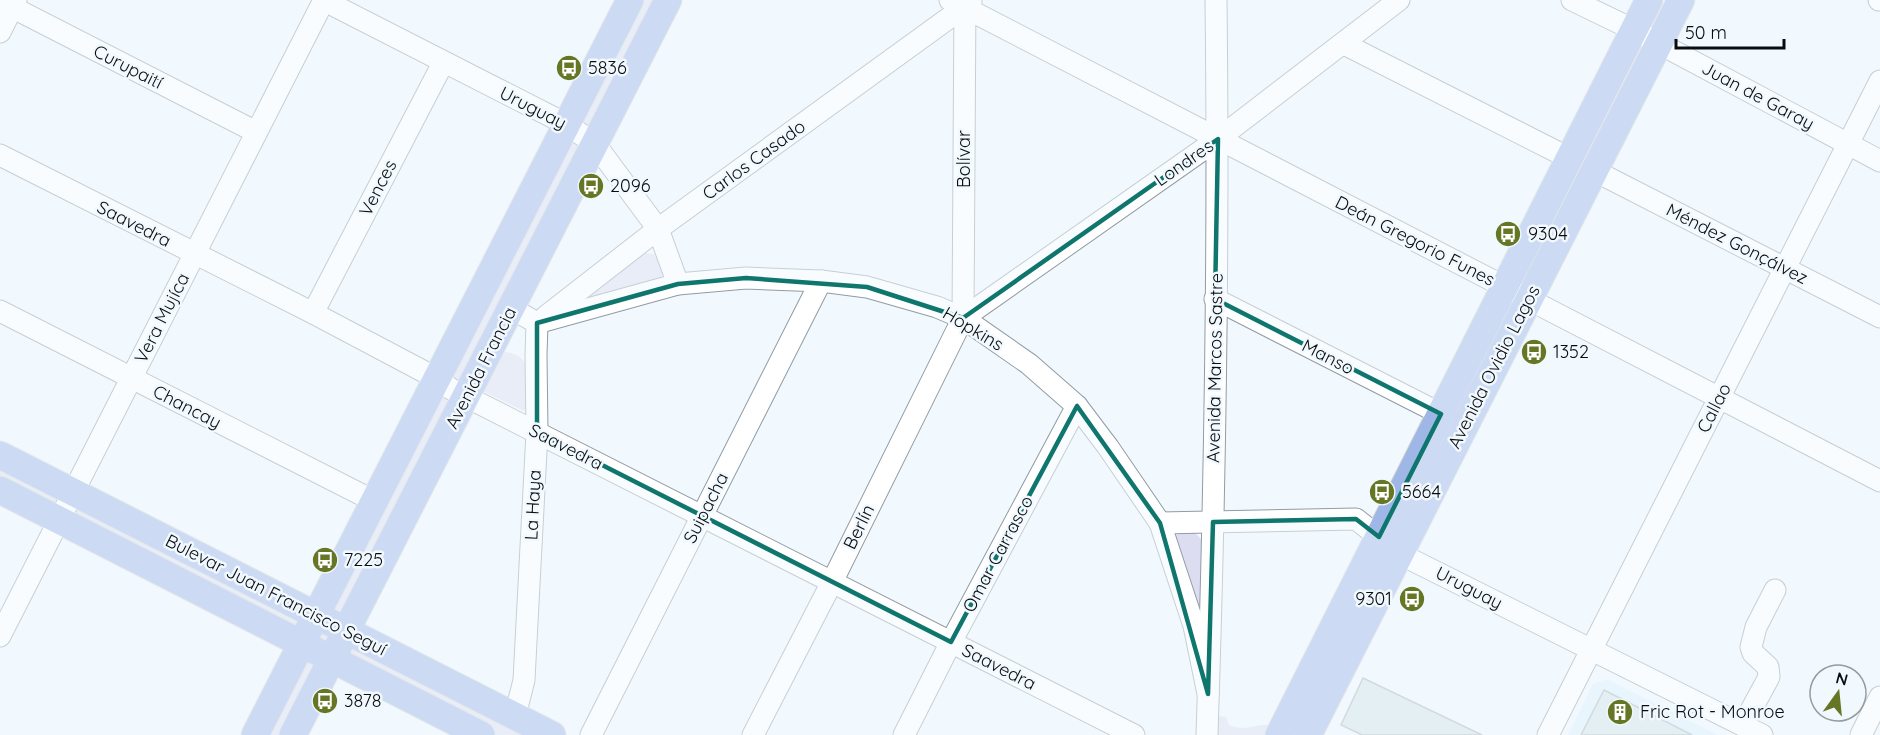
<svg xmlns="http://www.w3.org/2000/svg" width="1880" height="735" font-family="Quicksand,sans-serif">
  <rect width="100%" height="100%" fill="#f2f9fe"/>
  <!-- built -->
  <path fill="#dceffc" d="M 1607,679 L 1718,735 L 1568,735 L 1593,684 Z"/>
  <!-- green -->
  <g fill="#ddddf1">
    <path d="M 629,0 L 668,0 L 346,630 L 552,735 L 481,735 L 332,659 L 293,735 L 255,735 L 301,644 L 0,490 L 0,455 L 316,615 Z"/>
    <path d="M 645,253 L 654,254 L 662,262 L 663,273 L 660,280 L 579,302 Z"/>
    <path d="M 505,352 C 536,355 527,383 527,406 L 524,411 L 482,391 L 497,355 Z"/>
    <path d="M 1182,531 C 1193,531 1198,533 1203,543 L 1201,621 L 1174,542 L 1175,536 Z"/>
    <path d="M 1219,716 L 1226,717 L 1229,725 C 1246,732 1252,724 1268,725 L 1269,731 L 1266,735 L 1216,735 L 1216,719 Z"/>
  </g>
  <!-- building -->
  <g fill="#d3e2e6" stroke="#a8b7ba" stroke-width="1.5">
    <path d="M 1363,678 L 1482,735 L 1362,735 L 1341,725 Z"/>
    <path d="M 1604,690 L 1692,735 L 1581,735 Z"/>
  </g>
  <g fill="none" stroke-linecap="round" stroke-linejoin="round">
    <!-- minor casing -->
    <g stroke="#919ca4" stroke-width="23">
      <g id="minor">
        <path d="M 323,0 L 566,124 L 595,144 L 658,229 L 678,284"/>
        <path d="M 950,0 L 1880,481"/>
        <path d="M 1572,0 L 1634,30 L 1880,161"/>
        <path d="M 1879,0 L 1880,0"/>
        <path d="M 0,1 L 256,132"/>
        <path d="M 0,32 L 16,0"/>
        <path d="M 1344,44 L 1569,158"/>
        <path d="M 0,155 L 313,313 L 436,378 L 451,389 L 1134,735"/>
        <path d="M 1595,171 L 1880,317"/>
        <path d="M 1215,299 L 1441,414"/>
        <path d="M 511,308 L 537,323 L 536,355 L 537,432 L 524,680 L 515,716"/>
        <path d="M 0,311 L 374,501"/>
        <path d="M 313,313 L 443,63"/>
        <path d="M 545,317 L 658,229 L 971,2"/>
        <path d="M 963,318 L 1218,139 L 1399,0"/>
        <path d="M 537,323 L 678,284 L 746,278 L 821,281 L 867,287 L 937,307 L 963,318 L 1029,364 L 1077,406 L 1108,447 L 1160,523 L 1194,626 L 1208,694"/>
        <path d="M 1160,523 L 1356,519 L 1400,554 L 1762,735"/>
        <path d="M 0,636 L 324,0"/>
        <path d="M 1743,725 L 1769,677 L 1768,667 L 1753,653 L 1751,647 L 1756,627 L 1775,590"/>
        <path d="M 591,735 L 821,281"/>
        <path d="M 753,735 L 832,582 L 963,318 L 965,0"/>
        <path d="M 904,735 L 951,642 L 1077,406"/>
        <path d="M 1207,735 C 1215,490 1219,245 1216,0"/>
        <path d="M 1548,735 L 1880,81"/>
        <path d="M 1861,735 L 1880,697"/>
      </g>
    </g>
    <!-- major casing -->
    <g stroke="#d3d3d4" stroke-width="29">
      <g id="major">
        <path d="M 0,455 L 552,735"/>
        <path d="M 0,490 L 481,735"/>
        <path d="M 255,735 L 630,0"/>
        <path d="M 293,735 L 668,0"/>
        <path d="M 1279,735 L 1649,0"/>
        <path d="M 1308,735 L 1681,0"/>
      </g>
    </g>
    <!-- minor -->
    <use href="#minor" stroke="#fff" stroke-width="21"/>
    <!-- major -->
    <use href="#major" stroke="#9eb7e7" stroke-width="27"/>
  </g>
  <!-- marked area -->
  <path d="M0 0H1880V735H0ZM 1218,139 L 1215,299 L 1441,414 L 1379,537 L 1356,519 L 1213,522 L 1208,694 L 1160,523 L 1077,406 L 951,642 L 537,432 L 537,323 L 678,284 L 746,278 L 867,287 L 963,318 Z" fill="#f2f9fe" fill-opacity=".55" fill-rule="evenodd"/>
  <path fill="none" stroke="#0f766e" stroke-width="4.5" stroke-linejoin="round" d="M 1218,139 L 1215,299 L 1441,414 L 1379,537 L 1356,519 L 1213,522 L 1208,694 L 1160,523 L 1077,406 L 951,642 L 537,432 L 537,323 L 678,284 L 746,278 L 867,287 L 963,318 Z"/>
  <!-- icons -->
  <defs>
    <g id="bus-disc" transform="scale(1.35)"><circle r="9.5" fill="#657624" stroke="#f2f9fe"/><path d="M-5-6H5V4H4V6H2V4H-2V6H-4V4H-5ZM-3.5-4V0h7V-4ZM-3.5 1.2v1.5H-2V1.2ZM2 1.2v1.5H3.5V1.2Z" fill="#fff"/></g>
    <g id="building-disc" transform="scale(1.35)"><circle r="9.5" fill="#657624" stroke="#f2f9fe"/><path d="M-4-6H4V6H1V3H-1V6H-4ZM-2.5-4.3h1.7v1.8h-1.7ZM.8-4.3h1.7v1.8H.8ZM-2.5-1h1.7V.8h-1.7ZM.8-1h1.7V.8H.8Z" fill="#fff"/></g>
  </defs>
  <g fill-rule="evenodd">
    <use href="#bus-disc" x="569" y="68"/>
    <use href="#bus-disc" x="591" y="186"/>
    <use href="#bus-disc" x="1508" y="234"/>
    <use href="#bus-disc" x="1534" y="352"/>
    <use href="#bus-disc" x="1382" y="492"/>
    <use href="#bus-disc" x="325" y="560"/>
    <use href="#bus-disc" x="1412" y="599"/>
    <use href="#bus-disc" x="325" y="701"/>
    <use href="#building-disc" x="1620" y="712"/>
  </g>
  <g text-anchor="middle" stroke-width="5" stroke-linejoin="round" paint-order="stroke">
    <!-- street labels -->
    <g font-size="18" fill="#090d10" stroke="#f2f9fe">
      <text transform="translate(128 67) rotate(27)" y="6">Curupaití</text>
      <text transform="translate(1758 96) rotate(28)" y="6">Juan de Garay</text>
      <text transform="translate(533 108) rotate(27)" y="6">Uruguay</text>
      <text transform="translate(964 159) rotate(-90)" y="6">Bolívar</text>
      <text transform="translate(754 160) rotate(-36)" y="6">Carlos Casado</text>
      <text transform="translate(1184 163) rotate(-35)" y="6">Londres</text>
      <text transform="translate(378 188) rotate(-63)" y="6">Vences</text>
      <text transform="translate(134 224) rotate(27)" y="6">Saavedra</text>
      <text transform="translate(1415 241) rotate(27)" y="6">Deán Gregorio Funes</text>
      <text transform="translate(1737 244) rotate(27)" y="6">Méndez Gonçálvez</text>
      <text transform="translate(162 318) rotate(-63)" y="6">Vera Mujíca</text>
      <text transform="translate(973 329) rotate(31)" y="6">Hopkins</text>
      <text transform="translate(1328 357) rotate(27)" y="6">Manso</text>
      <text transform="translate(1494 367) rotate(-63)" y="6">Avenida Ovidio Lagos</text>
      <text transform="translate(481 368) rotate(-63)" y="6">Avenida Francia</text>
      <text transform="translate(1215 368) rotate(-89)" y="6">Avenida Marcos Sastre</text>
      <text transform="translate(187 407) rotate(27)" y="6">Chancay</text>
      <text transform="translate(1714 408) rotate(-63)" y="6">Callao</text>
      <text transform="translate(566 447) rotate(27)" y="6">Saavedra</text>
      <text transform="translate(533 505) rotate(-87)" y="6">La Haya</text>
      <text transform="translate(706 508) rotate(-63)" y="6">Suipacha</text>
      <text transform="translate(859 527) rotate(-64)" y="6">Berlín</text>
      <text transform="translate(998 554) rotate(-62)" y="6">Omar Carrasco</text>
      <text transform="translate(1469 588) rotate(27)" y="6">Uruguay</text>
      <text transform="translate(276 595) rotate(27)" y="6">Bulevar Juan Francisco Seguí</text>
      <text transform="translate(999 667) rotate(27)" y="6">Saavedra</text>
    </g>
    <!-- poi labels -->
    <g font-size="18" fill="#090d10" stroke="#f2f9fe" text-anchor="start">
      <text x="588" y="74">5836</text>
      <text x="610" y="192">2096</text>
      <text x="1528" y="240">9304</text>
      <text x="1553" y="358">1352</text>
      <text x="1402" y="498">5664</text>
      <text x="344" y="566">7225</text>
      <text x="1392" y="605" text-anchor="end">9301</text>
      <text x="344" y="707">3878</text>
      <text x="1640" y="718">Fric Rot - Monroe</text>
    </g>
  </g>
  <!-- north arrow -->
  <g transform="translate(1838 693) rotate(15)"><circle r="28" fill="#f2f9fe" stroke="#959b9f" stroke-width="1.5"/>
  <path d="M0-4.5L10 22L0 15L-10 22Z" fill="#657624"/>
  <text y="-9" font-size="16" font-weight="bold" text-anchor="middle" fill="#090d10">N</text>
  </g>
  <!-- scale -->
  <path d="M1676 39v9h108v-9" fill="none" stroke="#090d10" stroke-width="3"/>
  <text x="1685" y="39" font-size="18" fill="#090d10" stroke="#f2f9fe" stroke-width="4.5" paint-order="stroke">50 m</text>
</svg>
